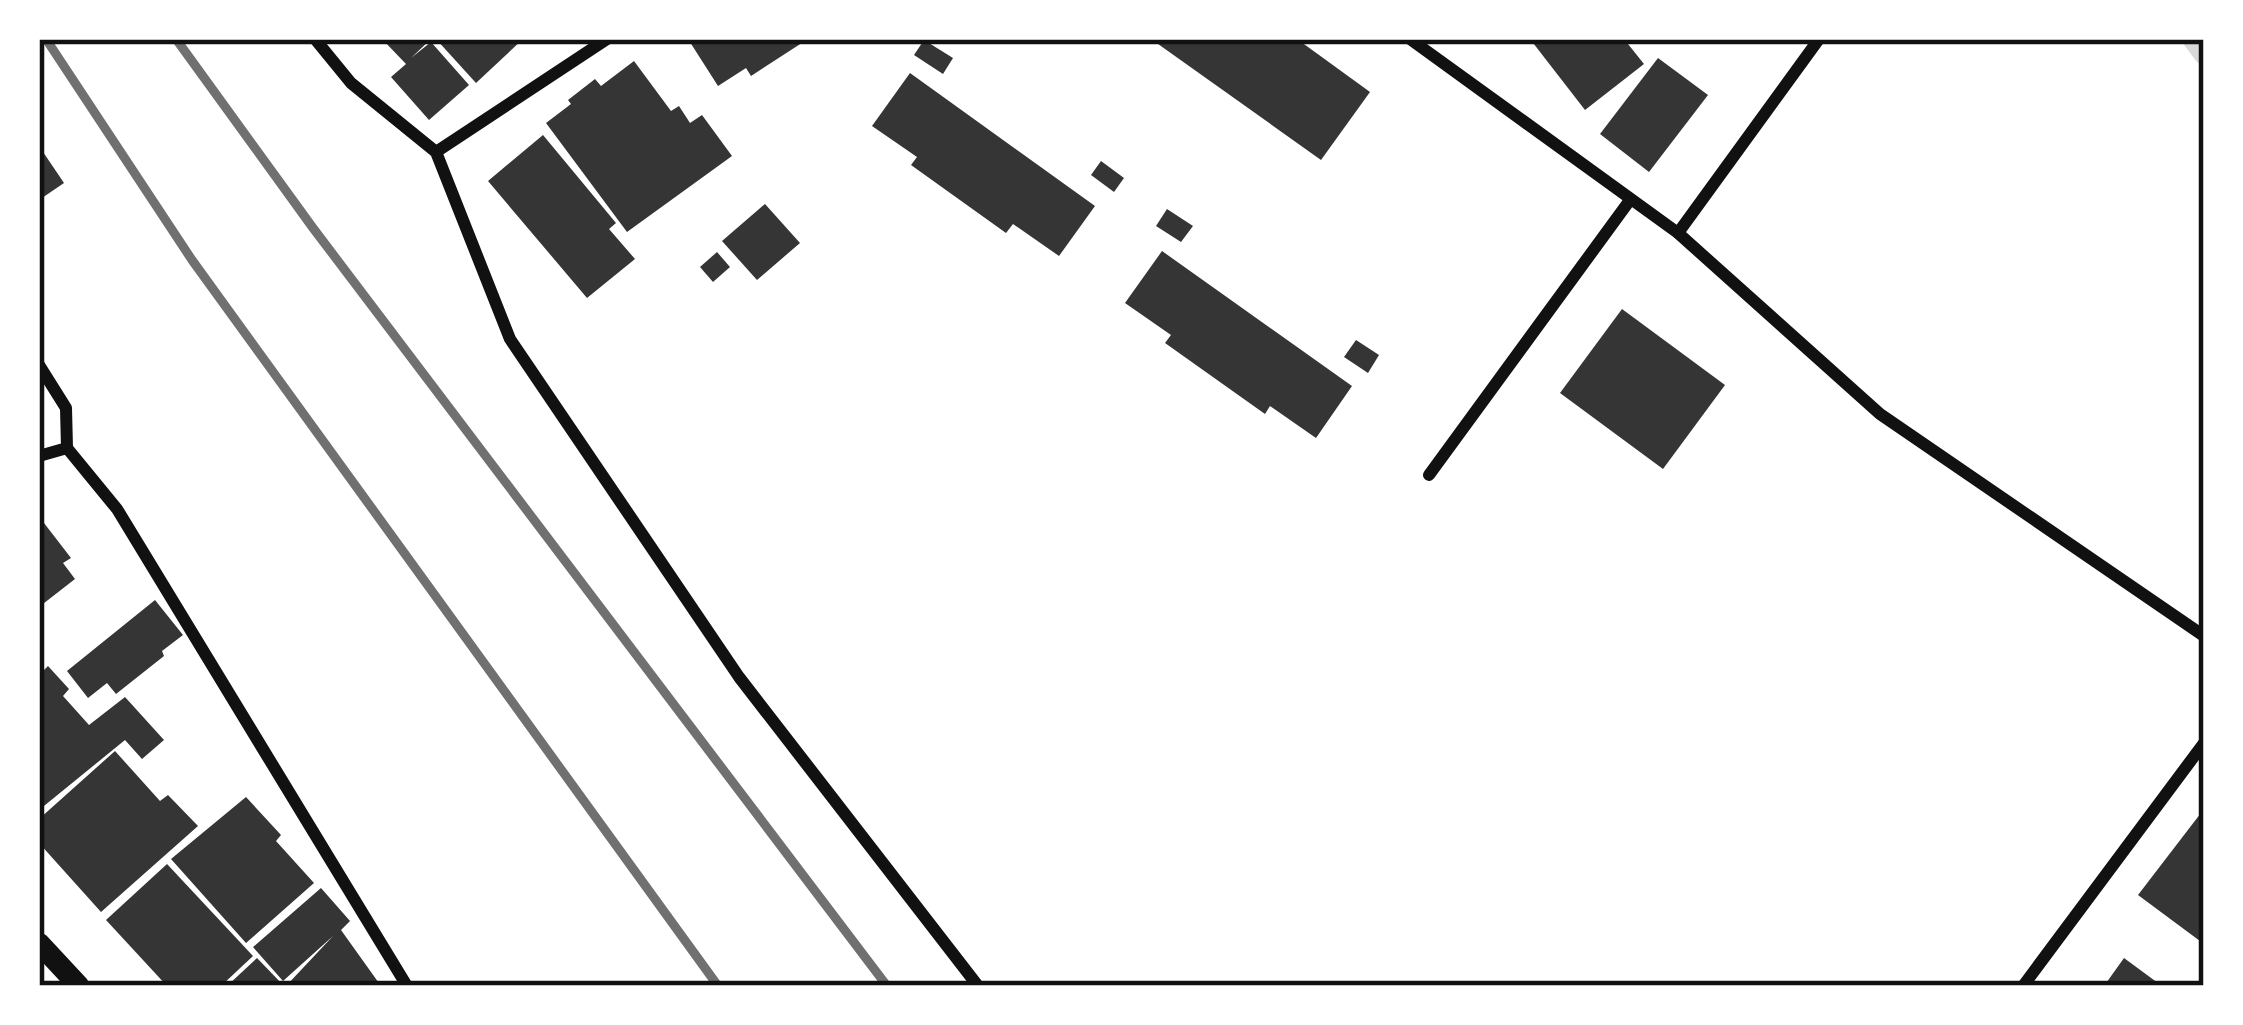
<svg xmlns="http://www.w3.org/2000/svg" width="2243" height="1025" font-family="'Space Grotesk',sans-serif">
  <rect width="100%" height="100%" fill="#fff"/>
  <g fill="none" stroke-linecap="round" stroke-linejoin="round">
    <!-- stream -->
    <path stroke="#d9d9d9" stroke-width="21" d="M 2193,39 L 2204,54"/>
  </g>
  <!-- building -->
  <g fill="#353535">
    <path d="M 382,39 L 431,39 L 411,58 L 431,42 L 469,85 L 429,120 L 391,77 L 406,64 Z"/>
    <path d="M 436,39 L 523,39 L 476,83 Z"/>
    <path d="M 688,39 L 808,39 L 751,76 L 746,68 L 718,86 Z"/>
    <path d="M 1151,39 L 1297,39 L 1370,92 L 1321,160 Z"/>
    <path d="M 1530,39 L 1624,39 L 1644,64 L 1585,110 Z"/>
    <path d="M 924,40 L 953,58 L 943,74 L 914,55 Z"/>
    <path d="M 1658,58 L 1708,95 L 1649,172 L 1600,134 Z"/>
    <path d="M 634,61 L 671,111 L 679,106 L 690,123 L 702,115 L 732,156 L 627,232 L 546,123 L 571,104 L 568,100 L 595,79 L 601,86 Z"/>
    <path d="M 910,73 L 1095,206 L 1059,256 L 1013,224 L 1006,233 L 911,165 L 917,157 L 872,126 Z"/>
    <path d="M 543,135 L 616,223 L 609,229 L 635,259 L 587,298 L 488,181 Z"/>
    <path d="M 39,146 L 64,183 L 39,200 Z"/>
    <path d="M 1101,161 L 1124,178 L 1114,192 L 1091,175 Z"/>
    <path d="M 765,204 L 800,243 L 757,280 L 722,241 Z"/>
    <path d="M 1167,209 L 1193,226 L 1181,242 L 1156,226 Z"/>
    <path d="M 1162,251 L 1352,386 L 1316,438 L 1270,406 L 1265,414 L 1165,343 L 1171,335 L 1125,303 Z"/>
    <path d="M 717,252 L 730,267 L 713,282 L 700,267 Z"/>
    <path d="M 1622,309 L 1725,385 L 1663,469 L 1560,393 Z"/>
    <path d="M 1356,340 L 1379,355 L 1368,373 L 1344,357 Z"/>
    <path d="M 44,523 L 71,558 L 63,563 L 75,579 L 39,607 L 39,527 Z"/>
    <path d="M 155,600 L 183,635 L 162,651 L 164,656 L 116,694 L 107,683 L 88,698 L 67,671 Z"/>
    <path d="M 48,666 L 69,689 L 63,696 L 89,725 L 125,697 L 164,740 L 142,759 L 125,740 L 39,810 L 39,675 Z"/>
    <path d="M 115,751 L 160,801 L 168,795 L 198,826 L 101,912 L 39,843 L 39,819 Z"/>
    <path d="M 246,797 L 281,835 L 276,841 L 314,883 L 246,943 L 171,859 Z"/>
    <path d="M 2204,809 L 2204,944 L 2138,895 Z"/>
    <path d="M 167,864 L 253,956 L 221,986 L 167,986 L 106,920 Z"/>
    <path d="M 321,888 L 350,921 L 341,930 L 381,986 L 286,986 L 333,936 L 283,981 L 253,947 Z"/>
    <path d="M 257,958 L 284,986 L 227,986 Z"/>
    <path d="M 2124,958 L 2162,986 L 2104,986 Z"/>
  </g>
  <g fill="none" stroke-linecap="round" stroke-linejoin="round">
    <!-- minor -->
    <g stroke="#111" stroke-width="12">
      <path d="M 315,39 L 351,83 L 436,152 L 510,339 L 739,677 L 978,986"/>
      <path d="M 1410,39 L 1678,233 L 1880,414 L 2204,636"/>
      <path d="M 436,152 L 607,39"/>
      <path d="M 1678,233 L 1819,39"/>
      <path d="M 39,365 L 66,408 L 67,448 L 39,456"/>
      <path d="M 67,448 L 117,509 L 407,986"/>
      <path d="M 1429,475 L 1630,200"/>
      <path d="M 2023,986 L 2204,743"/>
    </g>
    <!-- tertiary -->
    <path stroke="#111" stroke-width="21" d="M 39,943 L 79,986"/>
    <!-- rail -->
    <g stroke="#707070" stroke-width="9">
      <path d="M 46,39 L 192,260 L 718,986"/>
      <path d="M 176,39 L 313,228 L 887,986"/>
    </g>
  </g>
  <!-- border -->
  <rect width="2243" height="1025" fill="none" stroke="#ffffff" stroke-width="84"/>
  <rect x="42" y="42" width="2159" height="941" fill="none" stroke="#111" stroke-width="4.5"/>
</svg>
